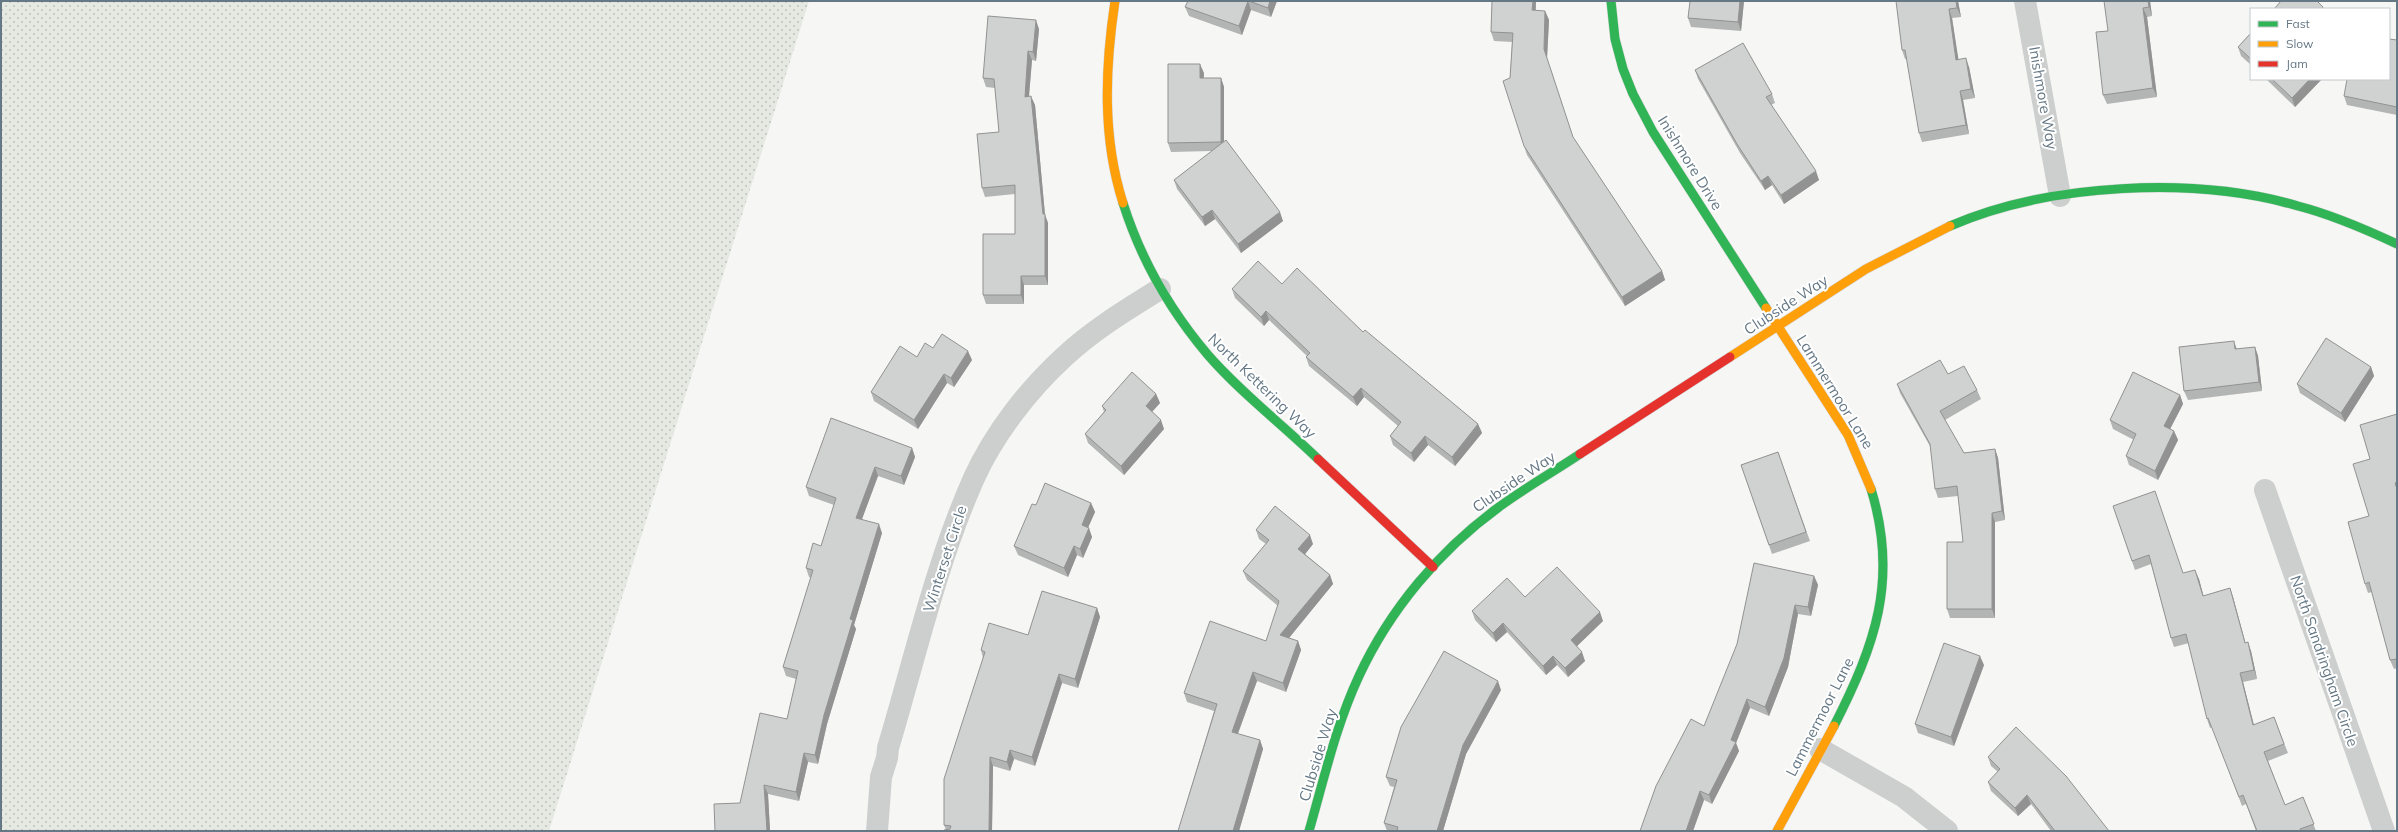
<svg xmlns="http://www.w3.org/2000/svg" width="2398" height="832" font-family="Mulish,sans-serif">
  <defs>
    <pattern id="grass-dots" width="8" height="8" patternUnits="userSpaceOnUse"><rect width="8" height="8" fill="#e6e9e2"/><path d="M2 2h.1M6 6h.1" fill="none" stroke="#bec2bd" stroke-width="1.8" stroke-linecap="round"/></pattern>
  </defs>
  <rect width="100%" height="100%" fill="#f6f6f4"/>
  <!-- grass -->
  <path fill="url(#grass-dots)" d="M 1,1 L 809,1 L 549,831 L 1,831 Z"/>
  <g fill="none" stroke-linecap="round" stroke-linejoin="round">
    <!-- fast casing -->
    <g stroke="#d3d4d5" stroke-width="10">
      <g id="fast">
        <path d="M 1611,1 L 1615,39 L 1623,69 L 1633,94 L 1653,132 L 1766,308"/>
        <path d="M 1123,203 C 1141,260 1169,309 1208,355 C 1241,393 1282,424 1318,459"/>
        <path d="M 1950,226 C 2049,183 2195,176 2298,206 C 2333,215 2365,229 2397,244"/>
        <path d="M 1834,726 C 1875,645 1899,580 1871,489"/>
        <path d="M 1309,831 C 1324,779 1336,725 1359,676 C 1390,609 1440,550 1499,507 C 1525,488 1553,472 1580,454"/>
      </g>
    </g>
    <!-- slow casing -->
    <g stroke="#d3d4d5" stroke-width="10">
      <g id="slow">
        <path d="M 1115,1 C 1105,68 1102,137 1123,203"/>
        <path d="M 1766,308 L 1848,435 L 1871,489"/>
        <path d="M 1730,357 L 1866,269 L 1950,226"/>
        <path d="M 1777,831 L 1834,726"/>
      </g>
    </g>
    <!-- jam casing -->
    <g stroke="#d3d4d5" stroke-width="10">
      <g id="jam">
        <path d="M 1580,454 L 1730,357"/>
        <path d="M 1318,459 L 1433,567"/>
      </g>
    </g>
    <!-- street -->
    <g stroke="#cdcfcf" stroke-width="22">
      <path d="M 2025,1 L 2060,196"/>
      <path d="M 2265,490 L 2384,831"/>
      <path d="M 1820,749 L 1904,797 L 1947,831"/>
      <path d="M 877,831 L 881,777 L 887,758 L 888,748 C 915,658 936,563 974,478 C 994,434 1028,390 1064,357 C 1093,330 1126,310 1160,289"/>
    </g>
    <!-- fast -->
    <use href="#fast" stroke="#30b455" stroke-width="9"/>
    <!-- slow -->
    <use href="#slow" stroke="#ff9f0a" stroke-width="9"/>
    <!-- jam -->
    <use href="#jam" stroke="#e5322d" stroke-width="9"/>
  </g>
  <!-- wall -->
  <g fill="#b3b4b4">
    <path d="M 1188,1 L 1277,1 L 1271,17 L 1251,10 L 1242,35 L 1189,16 L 1185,7 Z"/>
    <path d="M 1492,1 L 1536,1 L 1536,11 L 1545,11 L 1549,20 L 1547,58 L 1573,138 L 1662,271 L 1665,280 L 1625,306 L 1527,155 L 1524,146 L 1510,78 L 1512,42 L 1494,41 L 1491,32 Z"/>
    <path d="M 1744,1 L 1741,31 L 1691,27 L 1688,18 Z"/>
    <path d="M 1958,1 L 1961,17 L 1952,18 L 1958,60 L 1969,67 L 1975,98 L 1963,100 L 1969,134 L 1922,142 L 1919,133 L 1907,59 L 1905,59 L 1902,50 Z"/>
    <path d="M 2150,1 L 2152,16 L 2147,17 L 2157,97 L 2107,104 L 2103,95 L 2108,31 Z"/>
    <path d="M 1039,29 L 1036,61 L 1032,60 L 1029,97 L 1035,105 L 1045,215 L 1048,223 L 1048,285 L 1024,285 L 1024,304 L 986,304 L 983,295 L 1015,234 L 1015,194 L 985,197 L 982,188 L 999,132 L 995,88 L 986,87 L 983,78 Z"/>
    <path d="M 2251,33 L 2251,65 L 2241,56 L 2238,47 Z"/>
    <path d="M 2397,40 L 2397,115 L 2347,105 L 2344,96 Z"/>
    <path d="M 1695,70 L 1772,94 L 1775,103 L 1771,105 L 1819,180 L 1784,204 L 1772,185 L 1765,190 L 1740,153 L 1698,79 Z"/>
    <path d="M 1204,73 L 1204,78 L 1221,78 L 1224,87 L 1224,142 L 1283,221 L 1241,253 L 1215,219 L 1205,226 L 1177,189 L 1174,180 L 1212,151 L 1171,152 L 1168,143 Z"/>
    <path d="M 2266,79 L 2322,79 L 2295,107 Z"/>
    <path d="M 1282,284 L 1363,332 L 1478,424 L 1482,433 L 1455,466 L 1428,445 L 1414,462 L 1393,445 L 1390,436 L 1398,426 L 1364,397 L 1357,406 L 1309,366 L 1306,357 L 1307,356 L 1269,320 L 1264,326 L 1235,298 L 1232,289 Z"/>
    <path d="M 2255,347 L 2258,356 L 2262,391 L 2188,400 L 2184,391 L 2237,349 Z"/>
    <path d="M 933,348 L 972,360 L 954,387 L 947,383 L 918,429 L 874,401 L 871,392 L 917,357 Z"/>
    <path d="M 2371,367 L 2374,376 L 2345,422 L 2300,393 L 2297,384 Z"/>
    <path d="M 1948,374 L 1977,390 L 1981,399 L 1945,420 L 1964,453 L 1995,449 L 1998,458 L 2005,520 L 1995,522 L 1995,618 L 1950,618 L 1947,609 L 1963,542 L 1958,496 L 1938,498 L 1935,489 L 1931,448 L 1900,393 L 1897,384 Z"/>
    <path d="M 1156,394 L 1160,403 L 1152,412 L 1164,429 L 1124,475 L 1088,443 L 1085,434 L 1104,412 L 1102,406 Z"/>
    <path d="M 2180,395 L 2183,404 L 2170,429 L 2174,431 L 2178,440 L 2158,480 L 2129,465 L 2126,456 L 2134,440 L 2113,429 L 2110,420 Z"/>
    <path d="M 2397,414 L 2397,668 L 2394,669 L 2390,660 L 2372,592 L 2368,593 L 2365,584 L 2369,516 L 2370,459 Z"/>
    <path d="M 912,448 L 915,457 L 904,485 L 878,476 L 862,519 L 882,533 L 854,625 L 856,629 L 827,724 L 818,764 L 808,762 L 799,801 L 768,794 L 770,831 L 715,831 L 740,803 L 787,719 L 796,679 L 786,676 L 783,667 L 811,578 L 809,577 L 806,568 L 821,546 L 834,505 L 809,496 L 806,487 Z"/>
    <path d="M 1778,452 L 1810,541 L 1772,554 L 1741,465 Z"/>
    <path d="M 1091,503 L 1095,512 L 1088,528 L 1092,537 L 1083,558 L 1077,555 L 1068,577 L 1018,555 L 1014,546 L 1036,505 Z"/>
    <path d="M 2113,506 L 2183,573 L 2199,579 L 2203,596 L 2230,588 L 2233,597 L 2245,643 L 2251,651 L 2257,679 L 2243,682 L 2254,725 L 2274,717 L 2288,753 L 2268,761 L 2285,805 L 2303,797 L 2316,831 L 2256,831 L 2246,804 L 2242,806 L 2212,727 L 2210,728 L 2207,719 L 2189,643 L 2174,647 L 2171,638 L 2151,564 L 2135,570 Z"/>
    <path d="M 1256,530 L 1313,544 L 1305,554 L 1330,575 L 1333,584 L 1289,638 L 1298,641 L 1301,650 L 1286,692 L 1257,681 L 1238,734 L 1260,740 L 1263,749 L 1239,831 L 1178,831 L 1214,711 L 1187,702 L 1184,693 L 1266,641 L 1278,606 L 1247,580 L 1243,571 L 1266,544 L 1259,539 Z"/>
    <path d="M 1814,576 L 1818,585 L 1811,616 L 1798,614 L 1788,667 L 1769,716 L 1750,708 L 1736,743 L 1739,751 L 1712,804 L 1704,800 L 1693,831 L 1640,831 L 1704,726 Z"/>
    <path d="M 1525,597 L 1603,621 L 1577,646 L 1585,661 L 1568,677 L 1557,665 L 1546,675 L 1507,632 L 1496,642 L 1475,620 L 1472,611 Z"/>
    <path d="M 1097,608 L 1100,617 L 1078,688 L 1062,683 L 1035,766 L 1014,759 L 1010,771 L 993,766 L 992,831 L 946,830 L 944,825 L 983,658 L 981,650 L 1028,635 Z"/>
    <path d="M 1984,665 L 1954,746 L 1918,733 L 1915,724 Z"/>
    <path d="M 1501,690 L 1466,754 L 1443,831 L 1387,831 L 1384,823 L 1394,787 L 1390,786 L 1386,777 Z"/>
    <path d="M 1988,757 L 2109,831 L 2051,831 L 2031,804 L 2018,816 L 1991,791 L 1988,782 L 1998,772 L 1991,766 Z"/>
  </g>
  <!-- shaded-wall -->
  <g fill="#929292">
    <path d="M 1248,1 L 1251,10 L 1242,35 L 1239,26 Z"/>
    <path d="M 1270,1 L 1277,1 L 1271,17 L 1268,8 Z"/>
    <path d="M 1533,1 L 1536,1 L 1535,19 L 1532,10 Z"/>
    <path d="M 1740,1 L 1744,1 L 1741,31 L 1738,22 Z"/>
    <path d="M 1956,1 L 1958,1 L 1961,17 L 1957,8 Z"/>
    <path d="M 2148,1 L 2150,1 L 2152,16 L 2149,7 Z"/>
    <path d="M 2143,8 L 2147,17 L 2157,97 L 2153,88 Z"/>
    <path d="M 1949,9 L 1952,18 L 1960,69 L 1956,60 Z"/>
    <path d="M 1545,11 L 1549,20 L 1547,58 L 1544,49 Z"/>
    <path d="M 1036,20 L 1039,29 L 1036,61 L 1033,52 Z"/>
    <path d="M 1028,51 L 1032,60 L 1028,106 L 1025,97 Z"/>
    <path d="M 1966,58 L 1969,67 L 1975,98 L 1971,89 Z"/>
    <path d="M 1200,64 L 1204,73 L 1203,87 L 1200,78 Z"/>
    <path d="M 1221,78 L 1224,87 L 1224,151 L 1221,142 Z"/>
    <path d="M 2310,79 L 2322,79 L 2295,107 L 2292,98 Z"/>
    <path d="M 1960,91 L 1963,100 L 1969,134 L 1966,125 Z"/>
    <path d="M 1031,96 L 1035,105 L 1045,215 L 1048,223 L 1048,285 L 1045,276 L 1043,214 Z"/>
    <path d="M 1816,171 L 1819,180 L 1784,204 L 1781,195 Z"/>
    <path d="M 1768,176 L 1772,185 L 1765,190 L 1761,181 Z"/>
    <path d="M 1212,210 L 1215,219 L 1205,226 L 1202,217 Z"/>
    <path d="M 1280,212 L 1283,221 L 1241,253 L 1238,244 Z"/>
    <path d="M 1662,271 L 1665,280 L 1625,306 L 1622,297 Z"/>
    <path d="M 1021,276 L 1024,285 L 1024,304 L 1021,295 Z"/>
    <path d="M 1266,311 L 1269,320 L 1264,326 L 1261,317 Z"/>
    <path d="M 2234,341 L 2237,350 L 2235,349 Z"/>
    <path d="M 2255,347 L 2258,356 L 2262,391 L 2259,382 Z"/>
    <path d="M 968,351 L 972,360 L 954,387 L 951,378 Z"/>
    <path d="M 2371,367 L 2374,376 L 2345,422 L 2341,413 Z"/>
    <path d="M 944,374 L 947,383 L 918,429 L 914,420 Z"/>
    <path d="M 1361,388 L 1364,397 L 1357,406 L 1353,397 Z"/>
    <path d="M 1156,394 L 1160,403 L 1149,415 L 1146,406 Z"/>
    <path d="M 2180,395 L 2183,404 L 2167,435 L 2164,426 Z"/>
    <path d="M 1161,420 L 1164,429 L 1124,475 L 1121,466 Z"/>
    <path d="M 1478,424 L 1482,433 L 1455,466 L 1452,457 Z"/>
    <path d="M 2174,431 L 2178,440 L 2158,480 L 2155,471 Z"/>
    <path d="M 1425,436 L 1428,445 L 1414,462 L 1411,453 Z"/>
    <path d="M 912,448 L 915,457 L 904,485 L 901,476 Z"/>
    <path d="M 1995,449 L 1998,458 L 2005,520 L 2002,511 Z"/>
    <path d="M 875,467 L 878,476 L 859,527 L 856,518 Z"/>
    <path d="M 1091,503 L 1095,512 L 1085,534 L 1082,525 Z"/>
    <path d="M 1992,513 L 1995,522 L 1995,618 L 1992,609 Z"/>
    <path d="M 879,524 L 882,533 L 854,625 L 856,629 L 827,724 L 818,764 L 815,755 L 824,715 L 850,619 Z"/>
    <path d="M 1089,528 L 1092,537 L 1083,558 L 1080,549 Z"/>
    <path d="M 1310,535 L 1313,544 L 1302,558 L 1298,549 Z"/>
    <path d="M 1074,546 L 1077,555 L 1068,577 L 1064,568 Z"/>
    <path d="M 2195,570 L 2199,579 L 2206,605 L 2203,596 Z"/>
    <path d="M 1330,575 L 1333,584 L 1284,644 L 1280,635 Z"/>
    <path d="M 1814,576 L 1818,585 L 1811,616 L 1808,607 Z"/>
    <path d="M 2230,588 L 2233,597 L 2248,652 L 2245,643 Z"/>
    <path d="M 1795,605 L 1798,614 L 1788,667 L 1769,716 L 1765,707 Z"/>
    <path d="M 1097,608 L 1100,617 L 1078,688 L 1075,679 Z"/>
    <path d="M 1600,612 L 1603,621 L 1574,649 L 1571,640 Z"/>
    <path d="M 1503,623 L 1507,632 L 1496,642 L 1493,633 Z"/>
    <path d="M 1298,641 L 1301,650 L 1286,692 L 1283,683 Z"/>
    <path d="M 2248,642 L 2251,651 L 2257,679 L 2254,670 Z"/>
    <path d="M 1582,652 L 1585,661 L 1568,677 L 1565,668 Z"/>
    <path d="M 1553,656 L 1557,665 L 1546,675 L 1543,666 Z"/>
    <path d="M 1980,656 L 1984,665 L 1954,746 L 1951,737 Z"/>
    <path d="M 1253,672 L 1257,681 L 1235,741 L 1232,732 Z"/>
    <path d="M 2240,673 L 2243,682 L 2256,734 L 2253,725 Z"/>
    <path d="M 1059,674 L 1062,683 L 1035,766 L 1032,757 Z"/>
    <path d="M 1498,681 L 1501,690 L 1466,754 L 1443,831 L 1437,831 L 1463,745 Z"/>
    <path d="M 1747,699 L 1750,708 L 1736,743 L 1739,751 L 1712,804 L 1709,795 Z"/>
    <path d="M 1260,740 L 1263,749 L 1239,831 L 1233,831 Z"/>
    <path d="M 1010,750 L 1014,759 L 1010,771 L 1007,762 Z"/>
    <path d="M 804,753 L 808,762 L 799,801 L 796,792 Z"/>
    <path d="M 990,757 L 993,766 L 992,831 L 989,831 Z"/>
    <path d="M 764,785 L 768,794 L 770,831 L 767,831 Z"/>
    <path d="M 1700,791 L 1704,800 L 1693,831 L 1686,831 Z"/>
    <path d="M 2027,795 L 2031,804 L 2018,816 L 2015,808 Z"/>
  </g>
  <!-- building -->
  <g fill="#d0d1d1" stroke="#929292">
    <path d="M 1188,1 L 1248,1 L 1239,26 L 1185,7 Z"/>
    <path d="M 1249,1 L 1270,1 L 1268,8 Z"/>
    <path d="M 1492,1 L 1533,1 L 1532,10 L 1545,11 L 1544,49 L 1573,137 L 1662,271 L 1622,297 L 1524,146 L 1503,81 L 1510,78 L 1513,33 L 1491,32 Z"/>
    <path d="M 1690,1 L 1740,1 L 1738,22 L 1688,18 Z"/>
    <path d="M 1896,1 L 1956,1 L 1957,8 L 1949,9 L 1956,60 L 1966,58 L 1971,89 L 1960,91 L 1966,125 L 1919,133 L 1905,50 L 1902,50 Z"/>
    <path d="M 2104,1 L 2148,1 L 2149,7 L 2143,8 L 2153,88 L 2103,95 L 2096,32 L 2108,31 Z"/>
    <path d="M 2281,1 L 2317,1 L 2323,7 L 2322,9 L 2274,9 Z"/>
    <path d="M 988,16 L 1036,20 L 1033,52 L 1028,51 L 1025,97 L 1031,96 L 1043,214 L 1045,214 L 1045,276 L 1021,276 L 1021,295 L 983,295 L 983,234 L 1015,234 L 1015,185 L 982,188 L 977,134 L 999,132 L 994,79 L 983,78 Z"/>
    <path d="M 2251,33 L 2251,59 L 2238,47 Z"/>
    <path d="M 2389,39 L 2397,40 L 2397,107 L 2344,96 L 2347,79 L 2389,79 Z"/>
    <path d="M 1743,43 L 1772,94 L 1766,97 L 1816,171 L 1781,195 L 1768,176 L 1761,181 L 1737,144 L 1695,70 Z"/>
    <path d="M 1168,64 L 1200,64 L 1200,78 L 1221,78 L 1221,142 L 1168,143 Z"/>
    <path d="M 2272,79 L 2310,79 L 2292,98 Z"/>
    <path d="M 1226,140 L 1280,212 L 1238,244 L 1212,210 L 1202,217 L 1174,180 Z"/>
    <path d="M 1258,261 L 1282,284 L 1297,268 L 1363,332 L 1365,330 L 1478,424 L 1452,457 L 1425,436 L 1411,453 L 1390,436 L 1401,422 L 1361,388 L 1353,397 L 1306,357 L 1310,353 L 1266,311 L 1261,317 L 1232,289 Z"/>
    <path d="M 942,334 L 968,351 L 951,378 L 944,374 L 914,420 L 871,392 L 900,346 L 917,357 L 925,343 L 933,348 Z"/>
    <path d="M 2326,338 L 2371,367 L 2341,413 L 2297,384 Z"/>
    <path d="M 2234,341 L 2235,349 L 2255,347 L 2259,382 L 2184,391 L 2179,347 Z"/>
    <path d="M 1940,360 L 1948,374 L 1964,366 L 1977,390 L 1940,411 L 1964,453 L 1995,449 L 2002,511 L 1992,513 L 1992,609 L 1947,609 L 1947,542 L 1963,542 L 1957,486 L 1935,489 L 1930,444 L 1897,384 Z"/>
    <path d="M 1132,372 L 1156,394 L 1146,406 L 1161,420 L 1121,466 L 1085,434 L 1106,410 L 1102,406 Z"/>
    <path d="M 2133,372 L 2180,395 L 2164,426 L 2174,431 L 2155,471 L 2126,456 L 2136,434 L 2110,420 Z"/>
    <path d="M 2397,414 L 2397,482 L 2395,483 L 2397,489 L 2397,659 L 2390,660 L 2369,582 L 2365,584 L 2348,522 L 2369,516 L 2353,464 L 2370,459 L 2360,425 Z"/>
    <path d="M 831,418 L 912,448 L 901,476 L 875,467 L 856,518 L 879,524 L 850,619 L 853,620 L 824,715 L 815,755 L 804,753 L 796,792 L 764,785 L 767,831 L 715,831 L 714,804 L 740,803 L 760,713 L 787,719 L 798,671 L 783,667 L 813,570 L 806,568 L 813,543 L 821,546 L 836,498 L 806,487 Z"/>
    <path d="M 1778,452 L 1806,532 L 1769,545 L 1741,465 Z"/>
    <path d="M 1045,483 L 1091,503 L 1082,525 L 1089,528 L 1080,549 L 1074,546 L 1064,568 L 1014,546 L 1032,504 L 1036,505 Z"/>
    <path d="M 2155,491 L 2183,573 L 2195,570 L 2203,596 L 2230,588 L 2245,643 L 2248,642 L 2254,670 L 2240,673 L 2253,725 L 2274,717 L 2284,744 L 2264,752 L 2285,805 L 2303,797 L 2314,824 L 2300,829 L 2301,831 L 2257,831 L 2243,795 L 2239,797 L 2208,718 L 2207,719 L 2186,634 L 2171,638 L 2149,555 L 2132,561 L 2113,506 Z"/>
    <path d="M 1275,506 L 1310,535 L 1298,549 L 1330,575 L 1280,635 L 1298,641 L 1283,683 L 1253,672 L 1232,732 L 1260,740 L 1233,831 L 1178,831 L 1217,704 L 1184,693 L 1210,621 L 1266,641 L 1279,601 L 1243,571 L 1269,540 L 1256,530 Z"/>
    <path d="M 1754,563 L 1814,576 L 1808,607 L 1795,605 L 1784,658 L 1765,707 L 1747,699 L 1731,740 L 1736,742 L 1709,795 L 1700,791 L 1686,831 L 1640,831 L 1656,786 L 1691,719 L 1704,726 L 1737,644 Z"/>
    <path d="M 1557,567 L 1600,612 L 1571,640 L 1582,652 L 1565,668 L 1553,656 L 1543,666 L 1503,623 L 1493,633 L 1472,611 L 1507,578 L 1525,597 Z"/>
    <path d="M 1042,591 L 1097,608 L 1075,679 L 1059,674 L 1032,757 L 1010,750 L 1007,762 L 990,757 L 989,831 L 944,831 L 944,830 L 950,829 L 951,826 L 944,825 L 944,779 L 985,652 L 981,650 L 989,623 L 1028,635 Z"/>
    <path d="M 1944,643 L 1980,656 L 1951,737 L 1915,724 Z"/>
    <path d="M 1444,651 L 1498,681 L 1463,745 L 1437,831 L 1397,831 L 1398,827 L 1384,823 L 1397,780 L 1386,777 L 1401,727 Z"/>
    <path d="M 2016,727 L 2066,776 L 2109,831 L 2055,831 L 2027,795 L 2015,808 L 1988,782 L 2000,769 L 1988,757 Z"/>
  </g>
  <g text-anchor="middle" stroke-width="4" stroke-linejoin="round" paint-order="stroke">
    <!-- street labels -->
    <g font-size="15" fill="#657885" stroke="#fff">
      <text transform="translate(2043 98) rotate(80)" y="5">Inishmore Way</text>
      <text transform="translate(1690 163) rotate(58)" y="5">Inishmore Drive</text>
      <text transform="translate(1786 305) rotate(-33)" y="5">Clubside Way</text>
      <text transform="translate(1262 386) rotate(44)" y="5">North Kettering Way</text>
      <text transform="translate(1835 392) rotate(58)" y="5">Lammermoor Lane</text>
      <text transform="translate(1514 482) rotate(-34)" y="5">Clubside Way</text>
      <text transform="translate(945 559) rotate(-72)" y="5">Winterset Circle</text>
      <text transform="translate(2324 661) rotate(71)" y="5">North Sandringham Circle</text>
      <text transform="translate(1820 717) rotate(-63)" y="5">Lammermoor Lane</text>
      <text transform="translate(1318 755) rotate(-73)" y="5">Clubside Way</text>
    </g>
  </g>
  <!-- border -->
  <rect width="2398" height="832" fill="none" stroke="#657885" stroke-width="4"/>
  <!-- legend -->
  <rect x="2250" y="8" width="140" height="72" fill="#ffffff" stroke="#c1c9ce"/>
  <rect x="2258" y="21" width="20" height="6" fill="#30b455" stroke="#c1c9ce"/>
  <text x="2286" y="28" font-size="12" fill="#657885">Fast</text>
  <rect x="2258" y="41" width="20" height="6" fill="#ff9f0a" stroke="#c1c9ce"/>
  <text x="2286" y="48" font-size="12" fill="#657885">Slow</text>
  <rect x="2258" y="61" width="20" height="6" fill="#e5322d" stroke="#c1c9ce"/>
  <text x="2286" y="68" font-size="12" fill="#657885">Jam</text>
</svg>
